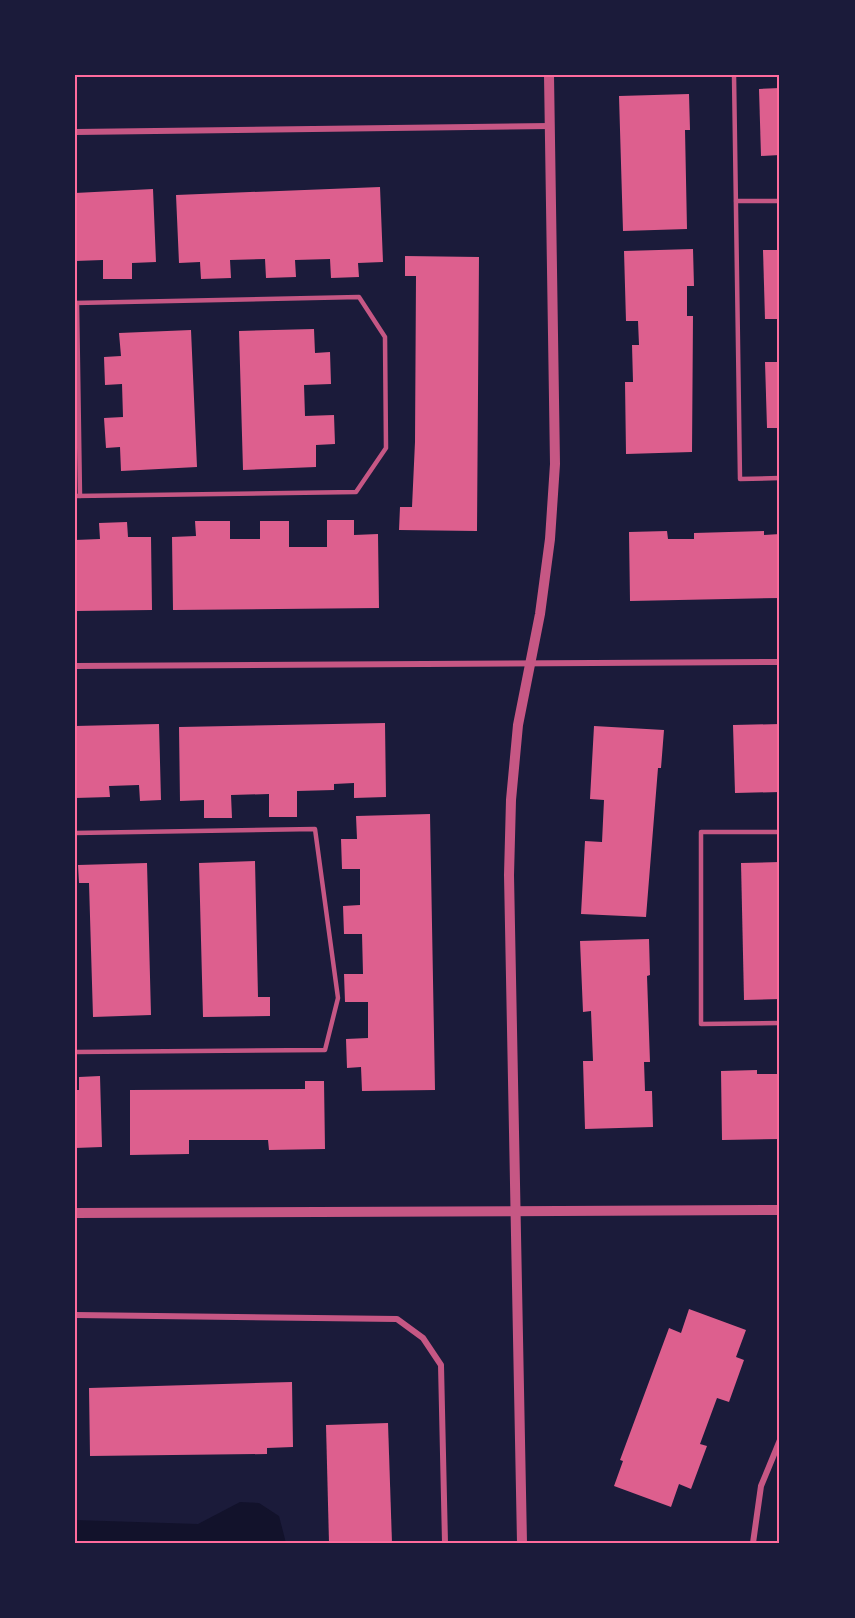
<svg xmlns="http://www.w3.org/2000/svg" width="855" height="1618" font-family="Mulish,sans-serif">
  <rect width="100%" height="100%" fill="#1b1b3a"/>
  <!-- water -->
  <path fill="#12122b" d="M 240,1502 L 259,1503 L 279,1516 L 286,1543 L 75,1543 L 75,1520 L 198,1524 Z"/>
  <!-- building -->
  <g fill="#dd5f8e">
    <path d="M 780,88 L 780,155 L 761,156 L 759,89 Z"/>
    <path d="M 689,94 L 690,130 L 685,130 L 687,229 L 623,231 L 619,96 Z"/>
    <path d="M 380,187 L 383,262 L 358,263 L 359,277 L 331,278 L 330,259 L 295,260 L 296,277 L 266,278 L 265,259 L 230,260 L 231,278 L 201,279 L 200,262 L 179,263 L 176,195 Z"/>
    <path d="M 153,189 L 156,262 L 132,263 L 132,279 L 103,279 L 103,260 L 75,261 L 75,193 Z"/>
    <path d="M 693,249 L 694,286 L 687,286 L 687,316 L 693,316 L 692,452 L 626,454 L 625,382 L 633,382 L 632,345 L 639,345 L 638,321 L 626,321 L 624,251 Z"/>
    <path d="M 763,250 L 780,250 L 780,319 L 765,319 Z"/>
    <path d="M 405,256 L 479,257 L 477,531 L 399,530 L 400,507 L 412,507 L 415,442 L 416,276 L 405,276 Z"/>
    <path d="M 314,329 L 315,353 L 330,352 L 331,384 L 304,385 L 305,416 L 334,415 L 335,444 L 316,445 L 316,467 L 243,470 L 239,331 Z"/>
    <path d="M 191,330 L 197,467 L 121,471 L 120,447 L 106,448 L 104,418 L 123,417 L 122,384 L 105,385 L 104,357 L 121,356 L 119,333 Z"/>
    <path d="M 765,362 L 780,362 L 780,428 L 767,428 Z"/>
    <path d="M 327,520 L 354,520 L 354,535 L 378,534 L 379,608 L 173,610 L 172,537 L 196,536 L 195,521 L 230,521 L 230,539 L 260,539 L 260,521 L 289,521 L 289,547 L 327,547 Z"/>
    <path d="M 127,522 L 128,537 L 151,537 L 152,610 L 75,611 L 75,540 L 100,539 L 99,523 Z"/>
    <path d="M 667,531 L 668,539 L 694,539 L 694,533 L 764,531 L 764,535 L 780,534 L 780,598 L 630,601 L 629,532 Z"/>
    <path d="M 385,723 L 386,797 L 354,798 L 354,783 L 334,784 L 334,790 L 297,791 L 297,817 L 269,817 L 269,794 L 231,795 L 232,818 L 204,818 L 204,800 L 180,801 L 179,727 Z"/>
    <path d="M 159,724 L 161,800 L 140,801 L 139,785 L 109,786 L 110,797 L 75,798 L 75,726 Z"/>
    <path d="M 780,724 L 780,792 L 735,793 L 733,725 Z"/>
    <path d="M 594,726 L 664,730 L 661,768 L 658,768 L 646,917 L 581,914 L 585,841 L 602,842 L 604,800 L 590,799 Z"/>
    <path d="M 430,814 L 435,1090 L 362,1091 L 361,1067 L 347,1068 L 346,1039 L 368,1038 L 368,1002 L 345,1002 L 344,974 L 363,974 L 362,934 L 344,934 L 343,906 L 360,905 L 360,869 L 342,869 L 341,839 L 357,839 L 356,816 Z"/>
    <path d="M 255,861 L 258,997 L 270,997 L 270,1016 L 203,1017 L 199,863 Z"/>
    <path d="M 780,862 L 780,999 L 744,1000 L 741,863 Z"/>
    <path d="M 147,863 L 151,1015 L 93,1017 L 89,883 L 79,883 L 78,865 Z"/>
    <path d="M 649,939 L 650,975 L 647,976 L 650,1062 L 644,1062 L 645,1091 L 652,1091 L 653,1127 L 585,1129 L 583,1061 L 593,1061 L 591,1011 L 583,1012 L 580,941 Z"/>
    <path d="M 757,1070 L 757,1074 L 780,1074 L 780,1139 L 722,1140 L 721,1071 Z"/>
    <path d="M 100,1076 L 102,1147 L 75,1148 L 75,1090 L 79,1090 L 79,1077 Z"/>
    <path d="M 305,1081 L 324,1081 L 325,1149 L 269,1150 L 268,1140 L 189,1140 L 189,1154 L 130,1155 L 130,1090 L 305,1089 Z"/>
    <path d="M 689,1309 L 746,1330 L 736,1357 L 744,1360 L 729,1402 L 717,1398 L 700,1444 L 707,1446 L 691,1489 L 679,1484 L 671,1507 L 614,1486 L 623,1461 L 620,1460 L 669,1328 L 681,1333 Z"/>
    <path d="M 292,1382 L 293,1447 L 267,1448 L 267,1454 L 90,1456 L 89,1388 Z"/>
    <path d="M 388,1423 L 392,1543 L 329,1543 L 326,1425 Z"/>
  </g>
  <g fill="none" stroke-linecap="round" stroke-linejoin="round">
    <!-- service -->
    <g stroke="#c65784" stroke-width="4.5">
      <path d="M 734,75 L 740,479 L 780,478"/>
      <path d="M 736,201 L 780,201"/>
      <path d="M 75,303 L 359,297 L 385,337 L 386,448 L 356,492 L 75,496"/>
      <path d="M 77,303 L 80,496"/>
      <path d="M 780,832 L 701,832 L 701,1024 L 780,1023"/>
      <path d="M 75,833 L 315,829 L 338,998 L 325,1050 L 75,1052"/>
    </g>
    <!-- minor -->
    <g stroke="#c65784" stroke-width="6">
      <path d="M 75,132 L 550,126"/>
      <path d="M 75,666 L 780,662"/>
      <path d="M 75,1315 L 397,1319 L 423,1338 L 441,1365 L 445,1543"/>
      <path d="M 753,1543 L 761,1486 L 780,1440"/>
    </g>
    <!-- tertiary -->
    <g stroke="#c65784" stroke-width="10">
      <path d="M 75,1213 L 780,1210"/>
      <path d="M 522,1543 L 509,875 L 511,800 L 518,725 L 540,614 L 550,539 L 555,464 L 549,75"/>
    </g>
  </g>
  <!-- border -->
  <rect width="855" height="1618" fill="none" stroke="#1b1b3a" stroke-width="153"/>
  <rect x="76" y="76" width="702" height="1466" fill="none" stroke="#ff6b9d" stroke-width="2"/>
</svg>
